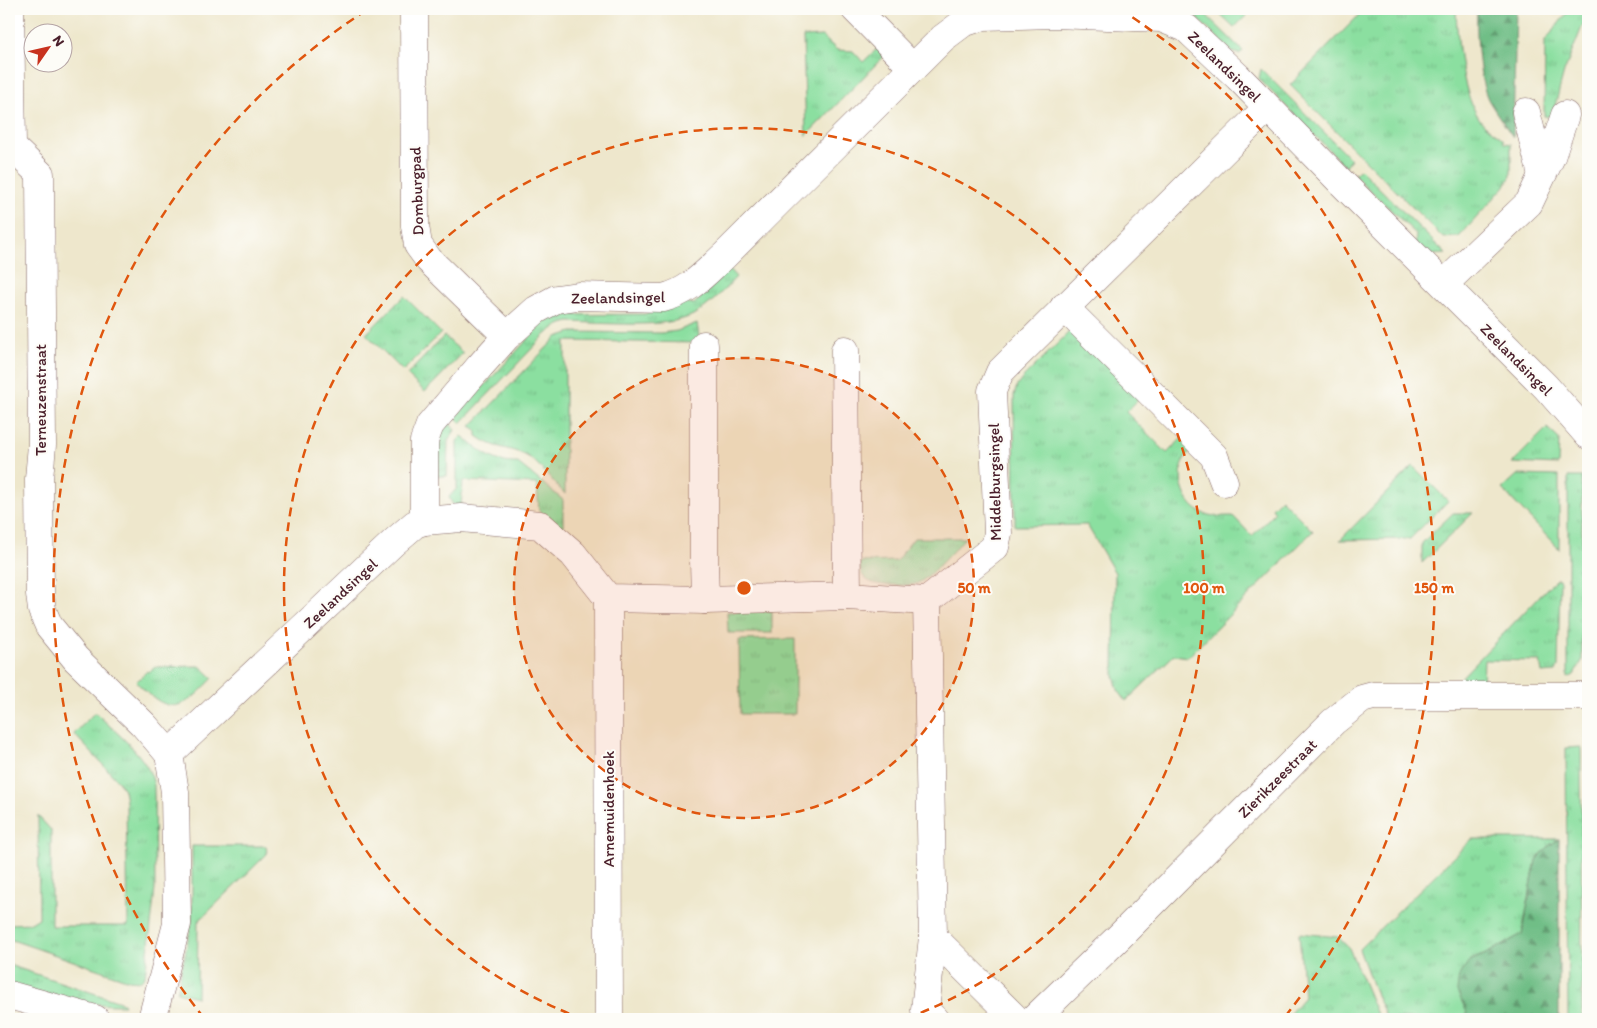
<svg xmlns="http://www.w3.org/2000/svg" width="1597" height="1028" font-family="Itim,sans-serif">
  <defs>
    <pattern id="grass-tufts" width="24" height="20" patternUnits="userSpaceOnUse" patternTransform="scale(1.25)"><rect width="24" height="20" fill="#8bdfa0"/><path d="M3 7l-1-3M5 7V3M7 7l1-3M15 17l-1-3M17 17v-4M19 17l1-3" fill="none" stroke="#79bf8a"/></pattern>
    <pattern id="forest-firs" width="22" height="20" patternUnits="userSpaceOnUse" patternTransform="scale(1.25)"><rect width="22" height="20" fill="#70be86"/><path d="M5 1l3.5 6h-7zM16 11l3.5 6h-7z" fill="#5e9a6e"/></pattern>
  </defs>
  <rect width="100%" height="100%" fill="#fdfcf7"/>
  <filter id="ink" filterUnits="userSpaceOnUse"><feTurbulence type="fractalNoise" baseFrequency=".02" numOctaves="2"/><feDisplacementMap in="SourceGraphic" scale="10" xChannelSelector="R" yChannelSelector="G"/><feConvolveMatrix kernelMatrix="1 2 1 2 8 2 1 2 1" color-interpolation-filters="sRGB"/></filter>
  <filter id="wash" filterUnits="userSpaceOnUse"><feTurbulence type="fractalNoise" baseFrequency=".0096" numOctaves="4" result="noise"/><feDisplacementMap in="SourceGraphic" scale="20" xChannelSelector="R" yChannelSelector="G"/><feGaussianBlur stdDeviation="1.12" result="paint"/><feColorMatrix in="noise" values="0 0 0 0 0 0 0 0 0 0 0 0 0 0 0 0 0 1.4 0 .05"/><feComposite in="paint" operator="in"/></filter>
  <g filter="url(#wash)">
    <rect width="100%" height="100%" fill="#eee7cc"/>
    <!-- grass -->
    <g fill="url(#grass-tufts)" stroke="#6a7f66">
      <path d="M 1182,9 L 1200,9 L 1243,51 L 1239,54 L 1232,52 L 1198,19 Z"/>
      <path d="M 1214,9 L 1253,9 L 1234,28 Z"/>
      <path d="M 1365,9 L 1456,9 C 1457,38 1462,99 1482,122 C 1487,128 1496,133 1503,139 L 1504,143 L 1511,144 L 1511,176 L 1505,186 L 1459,237 L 1443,238 L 1290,85 Z"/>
      <path d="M 1570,9 L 1588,9 L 1588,15 L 1582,27 L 1564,72 L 1552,117 L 1544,116 L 1545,41 Z"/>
      <path d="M 822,36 L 837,50 L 853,51 L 863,62 L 878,48 L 883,57 L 806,136 L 803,37 Z"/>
      <path d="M 1261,69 L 1351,159 L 1345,166 L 1262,82 L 1259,78 Z"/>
      <path d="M 1360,169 L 1446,254 L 1430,255 L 1415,246 L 1416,234 L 1354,175 Z"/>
      <path d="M 725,265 L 736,277 C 723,291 710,306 693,315 C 667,329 601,323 570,322 C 559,324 552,329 543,337 L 461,423 L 455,417 L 544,322 L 562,315 L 648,314 C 663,304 676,300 694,304 L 711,288 L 712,276 Z"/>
      <path d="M 404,296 L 441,333 L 403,371 L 366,334 Z"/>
      <path d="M 697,323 L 700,343 L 565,341 L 565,494 C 554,483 539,462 525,455 C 508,447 494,449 477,436 L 477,431 L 471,426 L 557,337 L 572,332 L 661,333 L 677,331 Z"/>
      <path d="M 1070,331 L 1142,396 L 1126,412 L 1167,453 L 1183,437 L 1193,448 C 1190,452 1185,456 1184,460 C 1176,480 1185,507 1205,514 C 1214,517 1223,516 1233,516 L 1252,536 L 1275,512 L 1272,508 L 1281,499 L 1313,531 L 1188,657 L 1174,655 L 1126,701 L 1118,690 L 1114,675 L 1115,573 L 1087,525 L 1015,526 L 1014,395 L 1017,386 L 1022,379 Z"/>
      <path d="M 444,336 L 463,353 L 425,392 L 407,375 Z"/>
      <path d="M 449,423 L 455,430 L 448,441 L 447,476 L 437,476 L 439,438 L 441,432 Z"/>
      <path d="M 1547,428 L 1559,439 L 1558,465 L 1512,463 Z"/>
      <path d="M 462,436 C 479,450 494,464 518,463 L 563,500 L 563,533 L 539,510 L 537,484 L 463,481 L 461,506 L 453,505 L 449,497 L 457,488 L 457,441 Z"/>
      <path d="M 1413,466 L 1448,501 L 1410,539 L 1340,540 Z"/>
      <path d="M 1517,475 L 1559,476 L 1559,549 L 1502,489 Z"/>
      <path d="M 1568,477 L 1582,477 L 1582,661 L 1574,675 L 1568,678 Z"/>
      <path d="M 1453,513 L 1473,513 L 1422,563 L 1422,543 Z"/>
      <path d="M 914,538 L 965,538 C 954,549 932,575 920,582 C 913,586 905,585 897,585 C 880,585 859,586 860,562 L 896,561 Z"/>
      <path d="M 1556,579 L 1559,579 L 1560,581 L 1558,667 L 1556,672 L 1542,673 L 1540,661 L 1484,660 L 1483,682 L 1455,684 Z"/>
      <path d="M 772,611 L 772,633 L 728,633 L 727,612 Z"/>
      <path d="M 795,639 L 795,714 L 740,714 L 739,640 Z"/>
      <path d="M 200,666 L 213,678 C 181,712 170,716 136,682 L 147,671 L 149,672 L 155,667 Z"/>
      <path d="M 95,712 C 115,732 149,757 154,785 L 155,889 L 147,961 L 145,976 L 140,981 L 129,980 L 9,939 L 9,924 L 31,923 L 39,918 L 38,816 L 51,830 L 51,926 L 128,926 L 126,802 L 124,790 L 119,782 L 74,734 Z"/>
      <path d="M 1581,747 L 1582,1019 L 1568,1019 L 1566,748 Z"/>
      <path d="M 1472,839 L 1559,839 L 1549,846 L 1536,860 L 1522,934 L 1486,954 L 1469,961 L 1467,1014 L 1470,1019 L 1387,1019 L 1376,995 L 1359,949 Z"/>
      <path d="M 192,846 L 266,846 L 267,854 L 198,922 L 197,997 L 177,992 L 192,921 Z"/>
      <path d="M 1299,933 L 1338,937 L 1349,948 L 1379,1019 L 1285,1019 L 1304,997 Z"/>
      <path d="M 9,965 L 123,1003 L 124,1005 C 83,1006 48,995 9,985 Z"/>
    </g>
    <!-- forest -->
    <g fill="url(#forest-firs)" stroke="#5d6e58">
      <path d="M 1477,9 L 1516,9 L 1513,137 C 1505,125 1496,113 1489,101 C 1478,81 1476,32 1477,9 Z"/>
      <path d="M 1559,839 L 1559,1019 L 1470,1019 L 1457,991 L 1459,975 L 1469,961 L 1486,954 L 1522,934 L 1536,860 L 1549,846 Z"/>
    </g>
  </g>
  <g filter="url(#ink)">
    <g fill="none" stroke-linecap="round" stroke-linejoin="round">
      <!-- minor casing -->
      <g stroke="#836563" stroke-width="29">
        <g id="minor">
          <path d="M 10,9 L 12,147 L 40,174 L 42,445 L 39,479 L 40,594 L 42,610 L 49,626 L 76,659 L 144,725 L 169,754"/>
          <path d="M 414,9 L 415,226 L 418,245 L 429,260 L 507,336"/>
          <path d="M 855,9 L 913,68"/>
          <path d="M 1526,112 L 1542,175"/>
          <path d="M 1444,284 L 1529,203 L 1551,157 L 1565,115"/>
          <path d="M 1064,307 L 1214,456 L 1224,482"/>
          <path d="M 704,345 L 704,560 L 705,600 L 847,596 L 927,601 L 995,547 L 998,533 L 992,391 L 1000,372 L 1267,108"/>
          <path d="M 845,350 L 847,596"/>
          <path d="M 424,521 L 461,518 L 540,525 L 573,554 L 608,598 L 705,600"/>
          <path d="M 608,598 L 609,1019"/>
          <path d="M 927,601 L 933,937 L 925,1010 L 934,1019"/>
          <path d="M 169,754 L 394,542 L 415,524 L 424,521 L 424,441 L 430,425 L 480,366 L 507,336 L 536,310 L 556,299 L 578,296 L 663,298 C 689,292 704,274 724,256 L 943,38 L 963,23 L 984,16 L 1054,14 L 1161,18 L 1186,28 L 1238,77 L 1340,181 L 1546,387 L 1588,435"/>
          <path d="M 933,937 L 1016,1019"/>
          <path d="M 9,995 L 95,1019"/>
          <path d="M 152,1019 L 177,924 L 175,792 L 169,754"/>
          <path d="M 1034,1019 L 1120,936 L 1333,722 L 1362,699 L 1373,696 L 1588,696"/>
        </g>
      </g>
      <!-- minor -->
      <use href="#minor" stroke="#fff" stroke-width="28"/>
    </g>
  </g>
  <!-- distance rings -->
  <circle cx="744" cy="588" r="230" fill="#e0560e" fill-opacity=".12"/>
  <g fill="none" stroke="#e0560e" stroke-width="2.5" stroke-dasharray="9 6">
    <circle cx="744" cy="588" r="230"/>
    <path d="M583 1019A460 460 0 1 1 905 1019"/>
    <path d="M204 1018A690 690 0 0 1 368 9M1120 9A690 690 0 0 1 1284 1018"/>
  </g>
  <g text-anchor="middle" stroke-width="4" stroke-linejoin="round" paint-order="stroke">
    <!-- street labels -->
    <g font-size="16" fill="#4a1f2b" stroke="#fdfcf7">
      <text transform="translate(1225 66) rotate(44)" y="6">Zeelandsingel</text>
      <text transform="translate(416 191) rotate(-92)" y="6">Domburgpad</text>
      <text transform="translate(618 297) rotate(-1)" y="6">Zeelandsingel</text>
      <text transform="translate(1517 359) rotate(45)" y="6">Zeelandsingel</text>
      <text transform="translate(40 400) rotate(-90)" y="6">Terneuzenstraat</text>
      <text transform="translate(994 482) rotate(-91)" y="6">Middelburgsingel</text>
      <text transform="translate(340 593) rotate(-43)" y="6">Zeelandsingel</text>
      <text transform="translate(1277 778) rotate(-45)" y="6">Zierikzeestraat</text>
      <text transform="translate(608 809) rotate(-90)" y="6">Arnemuidenhoek</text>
    </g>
  </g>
  <circle cx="744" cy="588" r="8" fill="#e0560e" stroke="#fdfcf7" stroke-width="2.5"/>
  <g font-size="15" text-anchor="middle" font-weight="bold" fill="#e0560e" stroke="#fdfcf7" stroke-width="4" stroke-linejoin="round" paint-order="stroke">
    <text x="974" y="593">50 m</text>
    <text x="1204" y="593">100 m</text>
    <text x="1434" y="593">150 m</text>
  </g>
  <!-- margin -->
  <rect width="1597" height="1028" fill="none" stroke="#fdfcf7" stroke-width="30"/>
  <!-- north arrow -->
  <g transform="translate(48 48) rotate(56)"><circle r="24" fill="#fdfcf7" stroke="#b5a4a5"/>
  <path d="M0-4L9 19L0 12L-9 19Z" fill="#c8321e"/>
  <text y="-8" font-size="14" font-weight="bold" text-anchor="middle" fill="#4a1f2b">N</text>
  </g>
</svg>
